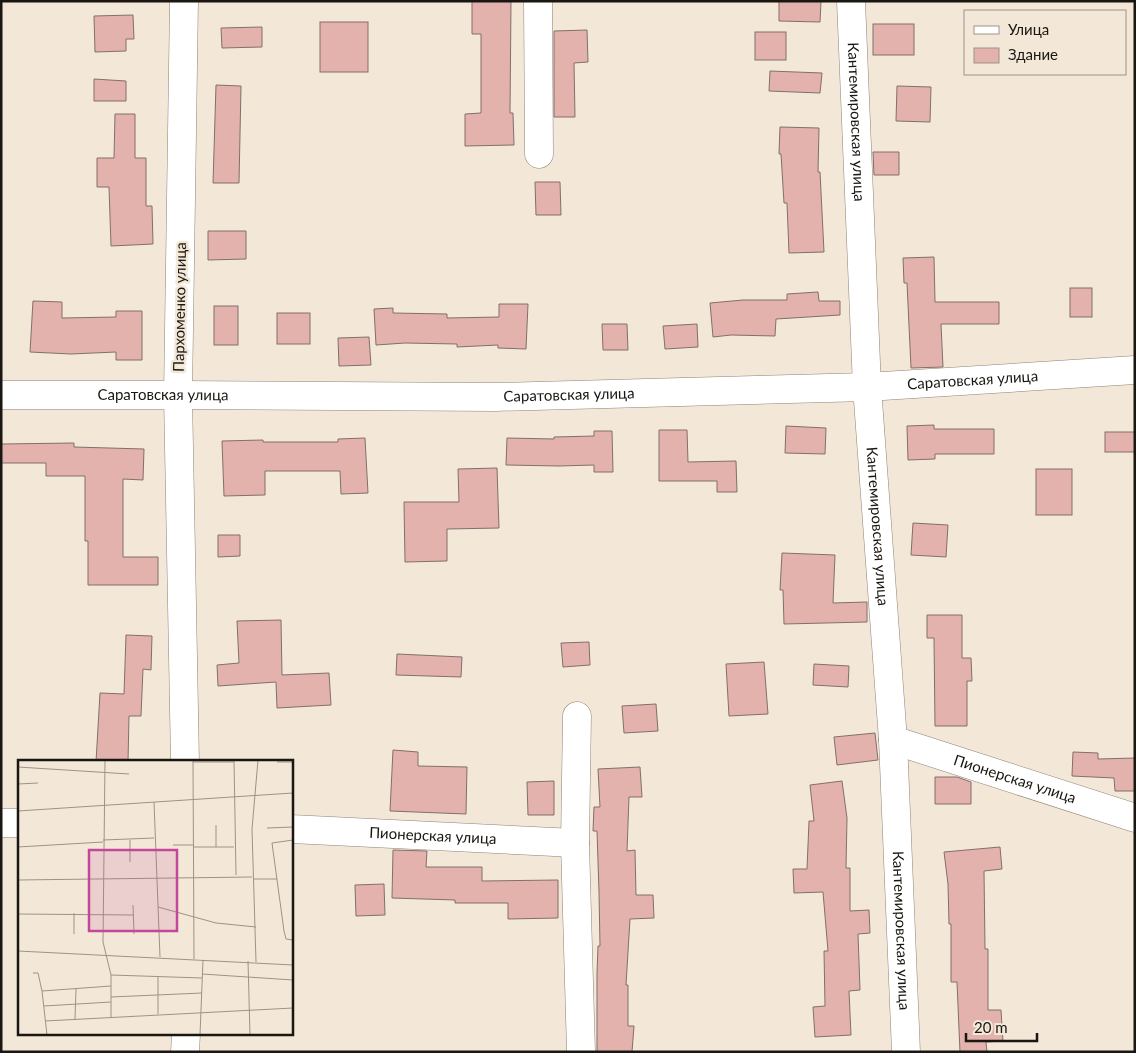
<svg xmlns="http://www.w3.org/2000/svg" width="1136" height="1053" font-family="Lato,sans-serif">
  <rect width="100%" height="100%" fill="#f3e7d8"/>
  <!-- building -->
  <g fill="#e3b2ac" stroke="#826f6d">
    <path d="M 472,1 L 511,1 L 510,113 L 513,113 L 514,145 L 465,146 L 465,114 L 481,113 L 481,34 L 472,34 Z"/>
    <path d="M 779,1 L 821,1 L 820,22 L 779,21 Z"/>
    <path d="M 133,15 L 134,39 L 126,39 L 126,51 L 95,52 L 94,16 Z"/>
    <rect x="320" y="22" width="48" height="50"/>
    <rect x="873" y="24" width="41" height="31"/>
    <path d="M 262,27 L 262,47 L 222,48 L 221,28 Z"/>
    <path d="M 587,30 L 588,62 L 574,63 L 575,117 L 554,117 L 554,31 Z"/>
    <rect x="755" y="32" width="31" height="28"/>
    <path d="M 770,71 L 822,73 L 820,93 L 769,91 Z"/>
    <path d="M 94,79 L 126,81 L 126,101 L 94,101 Z"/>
    <path d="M 216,85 L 241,86 L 239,183 L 213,183 Z"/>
    <path d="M 897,86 L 931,87 L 930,122 L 896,121 Z"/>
    <path d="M 115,114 L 135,114 L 135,158 L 146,158 L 146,206 L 152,206 L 153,244 L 111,246 L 109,187 L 97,187 L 97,158 L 114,158 Z"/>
    <path d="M 780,127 L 819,128 L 818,172 L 820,172 L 824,252 L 789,253 L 787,203 L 784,203 L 781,154 L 779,154 Z"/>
    <path d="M 873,152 L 899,152 L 899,175 L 874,175 Z"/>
    <path d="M 535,182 L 560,182 L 561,215 L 536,215 Z"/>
    <path d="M 208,231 L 246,231 L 246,259 L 208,260 Z"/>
    <path d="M 934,257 L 935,302 L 999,302 L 999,324 L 941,324 L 943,367 L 911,368 L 907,283 L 904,283 L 903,258 Z"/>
    <rect x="1070" y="288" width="22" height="29"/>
    <path d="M 818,292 L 819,301 L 840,301 L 840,315 L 776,319 L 775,336 L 731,335 L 713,337 L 710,303 L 743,300 L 787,300 L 787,294 Z"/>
    <path d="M 33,301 L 62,302 L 62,318 L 116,317 L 116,311 L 142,311 L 142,360 L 116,360 L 116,352 L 71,354 L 30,352 Z"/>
    <path d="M 499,304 L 528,304 L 526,349 L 498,348 L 498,345 L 457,347 L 457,344 L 405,343 L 376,345 L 374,309 L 393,308 L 393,313 L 447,314 L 447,318 L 499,317 Z"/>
    <rect x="214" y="306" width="24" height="39"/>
    <rect x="277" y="313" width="33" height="31"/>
    <path d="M 602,324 L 627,324 L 628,350 L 603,350 Z"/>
    <path d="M 697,324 L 698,347 L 665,349 L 663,326 Z"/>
    <path d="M 369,337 L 371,365 L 339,366 L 338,338 Z"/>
    <path d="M 934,425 L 934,429 L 994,429 L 994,454 L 935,454 L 935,459 L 908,460 L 907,426 Z"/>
    <path d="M 786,426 L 826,428 L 825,454 L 785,453 Z"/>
    <path d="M 659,430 L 687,430 L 688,462 L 736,461 L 737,492 L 717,492 L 717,481 L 659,481 Z"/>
    <path d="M 594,431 L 612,431 L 613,472 L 594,472 L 594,465 L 559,466 L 506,465 L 507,438 L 554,439 L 554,437 L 594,436 Z"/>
    <rect x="1105" y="432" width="30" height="20"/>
    <path d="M 365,438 L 368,493 L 341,494 L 340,471 L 265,471 L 265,495 L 224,496 L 222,441 L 263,440 L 263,442 L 338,442 L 338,439 Z"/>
    <path d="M 74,443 L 74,447 L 144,449 L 143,480 L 123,479 L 123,557 L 158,557 L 158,585 L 88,585 L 88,541 L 85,541 L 85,476 L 46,476 L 46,463 L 1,463 L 1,444 Z"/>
    <path d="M 497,468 L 499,528 L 447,529 L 447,561 L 405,562 L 404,502 L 459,502 L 458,469 Z"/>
    <rect x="1036" y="469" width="36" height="46"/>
    <path d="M 913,523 L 948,525 L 946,557 L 911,555 Z"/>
    <path d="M 218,535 L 240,535 L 240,556 L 218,557 Z"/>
    <path d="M 782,553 L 835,555 L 833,603 L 867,602 L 867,622 L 784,624 L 783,590 L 780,590 Z"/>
    <path d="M 927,615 L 962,615 L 962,658 L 971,658 L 972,681 L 967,681 L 967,726 L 935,726 L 934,638 L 927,638 Z"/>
    <path d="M 281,620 L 282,675 L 329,673 L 331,705 L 277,708 L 276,682 L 218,686 L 217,665 L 239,663 L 237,621 Z"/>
    <path d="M 126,635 L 152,636 L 151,670 L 143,669 L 141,716 L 129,716 L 128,762 L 96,762 L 100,693 L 124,694 Z"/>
    <path d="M 589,642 L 590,665 L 563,667 L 561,643 Z"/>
    <path d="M 397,654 L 462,657 L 461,677 L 396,675 Z"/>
    <path d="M 764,662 L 768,714 L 729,716 L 726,664 Z"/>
    <path d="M 814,664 L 849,666 L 848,687 L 813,685 Z"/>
    <path d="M 656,704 L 658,731 L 624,733 L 622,706 Z"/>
    <path d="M 875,733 L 878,760 L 837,765 L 834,737 Z"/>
    <path d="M 393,750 L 418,752 L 418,766 L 467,767 L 466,814 L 390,811 Z"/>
    <path d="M 1073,752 L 1098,753 L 1098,759 L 1135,758 L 1135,791 L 1115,791 L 1114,778 L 1072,776 Z"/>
    <path d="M 640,767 L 642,797 L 629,797 L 627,851 L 635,850 L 636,895 L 653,895 L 654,918 L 630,919 L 626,985 L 628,985 L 628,1026 L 634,1026 L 632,1052 L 597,1052 L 597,974 L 598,946 L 600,946 L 599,892 L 597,831 L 593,831 L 594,807 L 600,807 L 598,769 Z"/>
    <path d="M 935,777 L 957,777 L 971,782 L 971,804 L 935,804 Z"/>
    <path d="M 554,781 L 554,815 L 528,815 L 527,782 Z"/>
    <path d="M 842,781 L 847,818 L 846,868 L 850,868 L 850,911 L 869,910 L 870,933 L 858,934 L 860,990 L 849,991 L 851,1035 L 815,1037 L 813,1007 L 825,1006 L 824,951 L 828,951 L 823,892 L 794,893 L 793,869 L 807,869 L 809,821 L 814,821 L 810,785 Z"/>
    <path d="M 1000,847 L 1002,869 L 984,871 L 985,949 L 988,949 L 988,1010 L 1001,1010 L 1003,1041 L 986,1042 L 987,1052 L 960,1052 L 957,982 L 951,982 L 951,924 L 949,924 L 948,884 L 944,852 Z"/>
    <path d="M 393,850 L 427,851 L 426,867 L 482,867 L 482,881 L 558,880 L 558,918 L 508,919 L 508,903 L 455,903 L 455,900 L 392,898 Z"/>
    <path d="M 384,884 L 385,915 L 356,916 L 355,885 Z"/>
  </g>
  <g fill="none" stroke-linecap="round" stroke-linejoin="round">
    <!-- minor casing -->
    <g stroke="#8e8375" stroke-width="29">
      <g id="minor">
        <path d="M 184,1 L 178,395 L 185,762"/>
        <path d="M 538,1 L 539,154"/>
        <path id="s1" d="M 851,1 L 867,387 L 893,740 L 906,1052"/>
        <path id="s2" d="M 1,395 L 178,395 L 495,397 L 867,387 L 1135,370"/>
        <path d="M 577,716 L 575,843 L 581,1052"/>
        <path id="s3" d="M 893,740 L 1135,818"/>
        <path d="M 1,823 L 19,823"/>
        <path id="s4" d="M 291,829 L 575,843"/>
        <path d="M 185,1052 L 186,1034"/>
      </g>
    </g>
    <!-- minor -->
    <use href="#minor" stroke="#fff" stroke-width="28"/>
  </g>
  <g text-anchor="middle" stroke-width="5" stroke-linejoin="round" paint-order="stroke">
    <!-- street labels -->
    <g font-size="15" fill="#1a1611" stroke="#f3e7d8">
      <text dy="5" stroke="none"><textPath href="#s1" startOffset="121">Кантемировская улица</textPath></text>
      <text transform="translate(180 307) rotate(-89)" y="5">Пархоменко улица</text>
      <text dy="5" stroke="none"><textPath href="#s2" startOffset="972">Саратовская улица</textPath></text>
      <text dy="5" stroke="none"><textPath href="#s2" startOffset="162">Саратовская улица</textPath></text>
      <text dy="5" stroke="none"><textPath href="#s2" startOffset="568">Саратовская улица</textPath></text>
      <text dy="5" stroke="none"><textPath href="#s1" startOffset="526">Кантемировская улица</textPath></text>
      <text dy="5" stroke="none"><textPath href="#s3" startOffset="128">Пионерская улица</textPath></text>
      <text dy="5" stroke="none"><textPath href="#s4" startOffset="142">Пионерская улица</textPath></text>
      <text dy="5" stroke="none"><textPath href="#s1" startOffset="931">Кантемировская улица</textPath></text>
    </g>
  </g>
  <!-- overview -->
  <g transform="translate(18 760)">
    <rect width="275" height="275" fill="#f3e7d8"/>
    <path fill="none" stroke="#9c9388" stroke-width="1" d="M 87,0 L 85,182 L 93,215 L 93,257M 175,0 L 176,199M 216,0 L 218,115M 175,2 L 216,2M 259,2 L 275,2M 0,7 L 111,14M 0,24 L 20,23M 136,42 L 142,197M 0,51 L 275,33M 249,68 L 275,67M 85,80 L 136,78M 112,80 L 112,102M 275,80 L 254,83 L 266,171 L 268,179 L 275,180M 155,85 L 176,85M 0,87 L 85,82M 176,87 L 216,87M 198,87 L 198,65M 235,119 L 259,119M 0,120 L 234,117M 115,145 L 116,174M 140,147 L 198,163 L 238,167M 56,153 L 56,174M 0,154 L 115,155M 0,191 L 275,205M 230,201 L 232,275M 238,202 L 234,69 L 240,0M 15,213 L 20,213 L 24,231 L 29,275M 184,214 L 275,220M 93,215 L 184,218M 140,217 L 140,254M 24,231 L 93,226M 93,237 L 184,233M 26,246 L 93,242M 57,259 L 58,229M 27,261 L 275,248M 182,275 L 185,200"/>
    <path fill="#c44899" fill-opacity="0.15" stroke="#c44899" stroke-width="2.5" d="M 71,90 L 159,90 L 159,171 L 71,171 Z"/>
    <rect width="275" height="275" fill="none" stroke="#1a1611" stroke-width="2.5"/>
  </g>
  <!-- border -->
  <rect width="1136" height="1053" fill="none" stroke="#1a1611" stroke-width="5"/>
  <!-- legend -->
  <rect x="964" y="10" width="162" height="65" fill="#f3e7d8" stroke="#9c9388"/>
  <rect x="974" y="26" width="25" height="8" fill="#ffffff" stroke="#9c9388"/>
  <text x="1008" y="35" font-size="15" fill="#1a1611">Улица</text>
  <rect x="974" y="48" width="25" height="15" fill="#e3b2ac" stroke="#9c9388"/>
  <text x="1008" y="60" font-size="15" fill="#1a1611">Здание</text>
  <!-- scale -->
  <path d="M966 1033v8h71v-8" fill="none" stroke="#1a1611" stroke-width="2.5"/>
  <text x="974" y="1033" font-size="15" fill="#1a1611" stroke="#f3e7d8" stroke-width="4" paint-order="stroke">20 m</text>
</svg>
